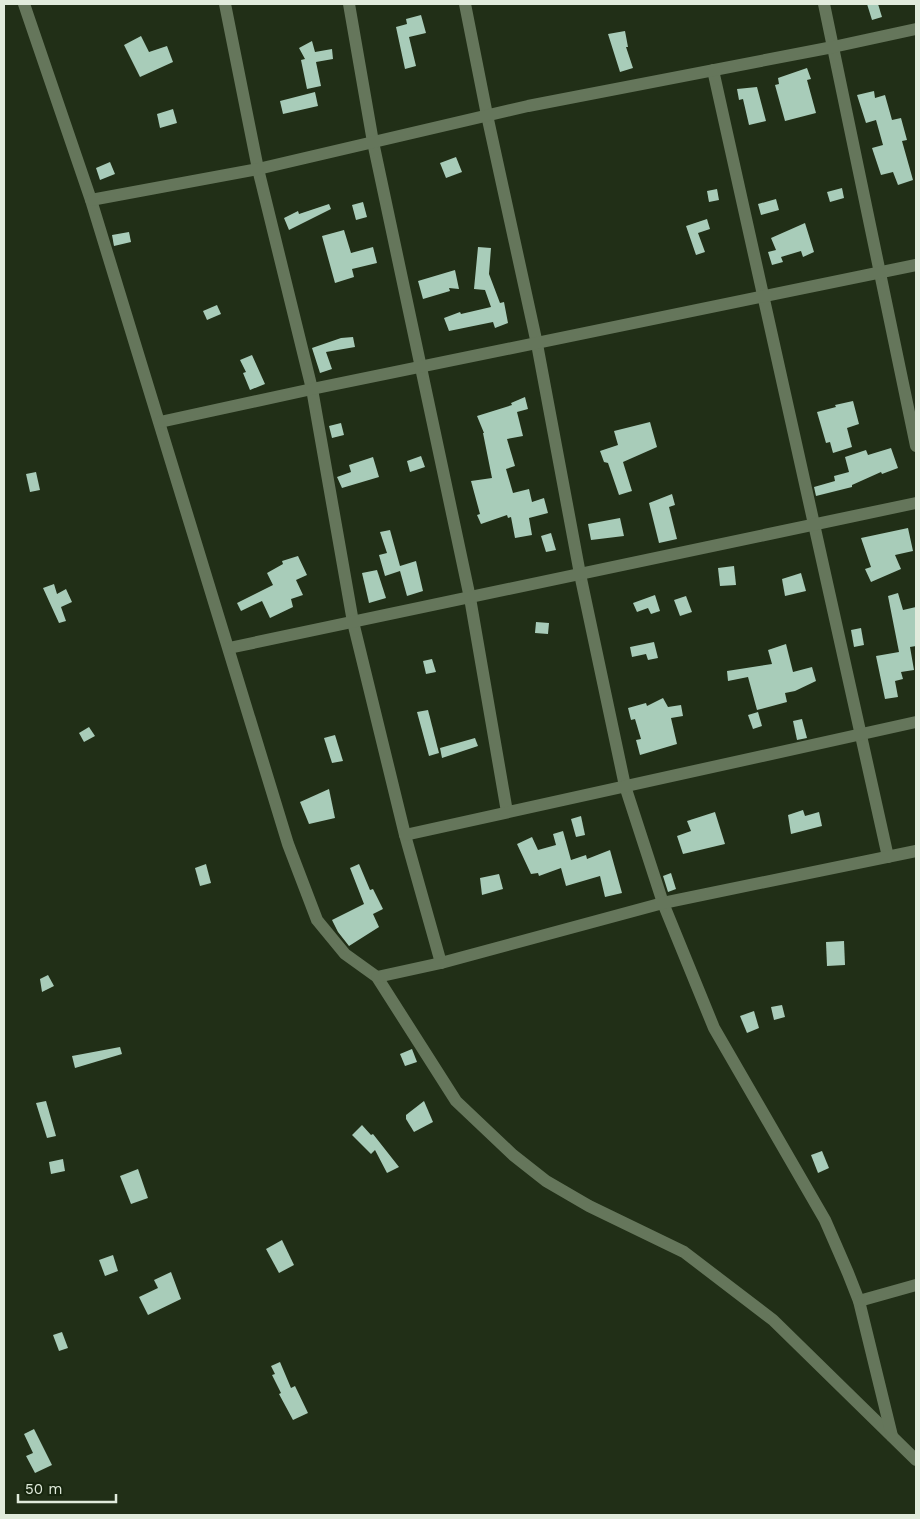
<svg xmlns="http://www.w3.org/2000/svg" width="920" height="1519" font-family="'Work Sans',sans-serif">
  <rect width="100%" height="100%" fill="#212f17"/>
  <!-- building -->
  <g fill="#a8ccb9">
    <path d="M 867,4 L 878,4 L 882,17 L 872,20 Z"/>
    <path d="M 421,15 L 426,33 L 409,37 L 416,66 L 405,69 L 396,27 L 407,24 L 406,19 Z"/>
    <path d="M 625,31 L 628,47 L 626,47 L 633,68 L 620,72 L 608,34 Z"/>
    <path d="M 141,36 L 149,52 L 167,46 L 173,62 L 140,77 L 124,45 Z"/>
    <path d="M 312,41 L 315,52 L 332,49 L 333,59 L 316,62 L 321,86 L 307,89 L 301,60 L 305,59 L 299,48 Z"/>
    <path d="M 807,68 L 811,79 L 807,80 L 816,113 L 785,121 L 775,85 L 779,84 L 778,78 Z"/>
    <path d="M 757,87 L 766,121 L 749,125 L 743,99 L 739,100 L 737,89 Z"/>
    <path d="M 874,91 L 875,98 L 885,95 L 892,120 L 901,118 L 907,140 L 902,141 L 913,180 L 898,185 L 893,172 L 881,175 L 872,148 L 883,145 L 876,120 L 866,123 L 857,95 Z"/>
    <path d="M 315,92 L 318,106 L 283,114 L 280,101 Z"/>
    <path d="M 173,109 L 177,123 L 160,128 L 157,114 Z"/>
    <path d="M 456,157 L 462,172 L 446,178 L 440,163 Z"/>
    <path d="M 110,162 L 115,174 L 100,180 L 96,168 Z"/>
    <path d="M 842,188 L 844,198 L 830,202 L 827,192 Z"/>
    <path d="M 717,189 L 719,200 L 709,202 L 707,191 Z"/>
    <path d="M 776,199 L 779,210 L 761,215 L 758,204 Z"/>
    <path d="M 363,202 L 367,217 L 356,220 L 352,205 Z"/>
    <path d="M 329,204 L 331,209 L 289,230 L 284,218 L 298,211 L 299,214 Z"/>
    <path d="M 707,219 L 710,229 L 698,233 L 705,252 L 696,255 L 686,226 Z"/>
    <path d="M 805,223 L 814,252 L 803,257 L 801,251 L 781,257 L 783,262 L 772,265 L 768,252 L 776,250 L 771,238 Z"/>
    <path d="M 344,230 L 351,253 L 373,247 L 377,263 L 352,269 L 354,277 L 335,283 L 322,236 Z"/>
    <path d="M 129,232 L 131,242 L 114,246 L 112,235 Z"/>
    <path d="M 478,247 L 491,248 L 489,274 L 500,303 L 504,302 L 508,323 L 495,328 L 493,322 L 449,331 L 444,318 L 460,312 L 461,314 L 491,307 L 485,290 L 474,289 Z"/>
    <path d="M 455,270 L 459,289 L 449,288 L 450,291 L 423,299 L 418,281 Z"/>
    <path d="M 217,305 L 221,314 L 207,320 L 203,311 Z"/>
    <path d="M 353,337 L 355,347 L 326,352 L 332,369 L 320,373 L 312,348 L 341,338 Z"/>
    <path d="M 252,355 L 265,384 L 250,390 L 243,373 L 246,372 L 240,360 Z"/>
    <path d="M 525,397 L 528,409 L 517,412 L 523,436 L 507,439 L 515,466 L 506,469 L 513,493 L 529,489 L 532,502 L 544,498 L 548,513 L 529,518 L 532,535 L 515,538 L 511,517 L 508,518 L 507,515 L 481,524 L 477,515 L 480,514 L 471,481 L 492,478 L 483,433 L 484,433 L 477,416 L 512,405 L 511,403 Z"/>
    <path d="M 853,401 L 859,424 L 847,428 L 852,447 L 833,453 L 830,442 L 826,443 L 817,412 L 836,407 L 835,405 Z"/>
    <path d="M 650,422 L 657,447 L 623,462 L 632,491 L 619,495 L 608,463 L 604,462 L 600,451 L 618,445 L 614,431 Z"/>
    <path d="M 341,423 L 344,435 L 332,438 L 329,426 Z"/>
    <path d="M 891,448 L 898,468 L 882,474 L 881,472 L 852,485 L 852,487 L 816,496 L 814,487 L 835,481 L 834,476 L 849,472 L 845,457 L 866,450 L 868,455 Z"/>
    <path d="M 421,456 L 425,467 L 410,472 L 407,461 Z"/>
    <path d="M 373,457 L 379,477 L 342,488 L 337,477 L 351,472 L 349,465 Z"/>
    <path d="M 36,472 L 40,490 L 30,492 L 26,474 Z"/>
    <path d="M 672,494 L 675,505 L 669,507 L 677,539 L 659,543 L 649,503 Z"/>
    <path d="M 620,518 L 624,536 L 591,540 L 588,524 Z"/>
    <path d="M 908,528 L 913,551 L 895,555 L 901,569 L 871,582 L 865,569 L 871,567 L 861,538 Z"/>
    <path d="M 390,530 L 400,566 L 416,561 L 423,591 L 407,596 L 400,571 L 385,576 L 379,555 L 387,553 L 380,532 Z"/>
    <path d="M 551,533 L 556,550 L 546,552 L 541,536 Z"/>
    <path d="M 298,556 L 307,575 L 296,580 L 303,595 L 291,599 L 293,607 L 270,618 L 262,601 L 241,611 L 237,603 L 273,585 L 267,573 L 283,564 L 282,561 Z"/>
    <path d="M 734,566 L 736,585 L 720,586 L 718,568 Z"/>
    <path d="M 377,570 L 386,598 L 369,603 L 362,573 Z"/>
    <path d="M 801,573 L 806,591 L 785,596 L 782,579 Z"/>
    <path d="M 54,584 L 57,594 L 66,589 L 72,602 L 61,607 L 66,621 L 59,623 L 43,588 Z"/>
    <path d="M 898,593 L 903,610 L 916,607 L 916,646 L 910,647 L 914,670 L 901,672 L 903,679 L 895,681 L 898,697 L 885,699 L 876,656 L 899,652 L 888,596 Z"/>
    <path d="M 655,595 L 660,611 L 651,614 L 648,608 L 637,612 L 633,603 Z"/>
    <path d="M 686,596 L 692,612 L 680,616 L 674,600 Z"/>
    <path d="M 536,622 L 549,623 L 548,634 L 535,633 Z"/>
    <path d="M 861,628 L 864,645 L 854,647 L 851,630 Z"/>
    <path d="M 654,642 L 658,658 L 648,660 L 646,654 L 632,657 L 630,647 Z"/>
    <path d="M 786,644 L 793,672 L 812,667 L 816,681 L 795,691 L 785,693 L 787,702 L 757,710 L 748,677 L 728,681 L 727,671 L 772,664 L 768,650 Z"/>
    <path d="M 432,659 L 436,672 L 426,674 L 423,661 Z"/>
    <path d="M 663,698 L 668,707 L 681,705 L 683,716 L 671,718 L 677,744 L 640,755 L 636,740 L 641,739 L 635,719 L 631,720 L 628,708 L 646,703 L 647,706 Z"/>
    <path d="M 428,710 L 439,753 L 429,756 L 417,712 Z"/>
    <path d="M 758,712 L 762,726 L 753,729 L 748,715 Z"/>
    <path d="M 802,719 L 807,738 L 797,740 L 793,721 Z"/>
    <path d="M 89,727 L 95,736 L 84,742 L 79,733 Z"/>
    <path d="M 335,735 L 343,761 L 332,763 L 324,738 Z"/>
    <path d="M 475,738 L 478,746 L 442,758 L 440,748 Z"/>
    <path d="M 329,789 L 335,818 L 309,824 L 300,802 Z"/>
    <path d="M 803,810 L 805,816 L 819,812 L 822,826 L 791,834 L 788,815 Z"/>
    <path d="M 715,812 L 725,844 L 683,854 L 677,836 L 691,831 L 687,821 Z"/>
    <path d="M 581,816 L 585,835 L 576,837 L 571,819 Z"/>
    <path d="M 563,831 L 571,860 L 586,855 L 587,859 L 610,850 L 622,893 L 605,897 L 600,876 L 566,886 L 561,868 L 539,876 L 538,873 L 531,874 L 517,844 L 532,837 L 538,850 L 556,845 L 553,834 Z"/>
    <path d="M 206,864 L 211,883 L 200,886 L 195,868 Z"/>
    <path d="M 359,864 L 370,890 L 373,889 L 383,909 L 373,914 L 379,927 L 349,946 L 338,932 L 332,920 L 364,904 L 350,868 Z"/>
    <path d="M 671,873 L 676,889 L 668,892 L 663,876 Z"/>
    <path d="M 499,874 L 503,889 L 482,895 L 480,878 Z"/>
    <path d="M 844,941 L 845,965 L 827,966 L 826,942 Z"/>
    <path d="M 48,975 L 54,986 L 42,992 L 40,979 Z"/>
    <path d="M 782,1005 L 785,1017 L 774,1020 L 771,1007 Z"/>
    <path d="M 754,1011 L 759,1028 L 747,1033 L 740,1016 Z"/>
    <path d="M 120,1047 L 122,1054 L 75,1068 L 72,1056 Z"/>
    <path d="M 412,1049 L 417,1062 L 405,1066 L 400,1054 Z"/>
    <path d="M 46,1101 L 56,1136 L 47,1138 L 36,1103 Z"/>
    <path d="M 424,1101 L 433,1122 L 414,1132 L 406,1119 L 406,1115 Z"/>
    <path d="M 362,1125 L 371,1135 L 373,1134 L 399,1167 L 387,1173 L 375,1150 L 371,1154 L 352,1135 Z"/>
    <path d="M 822,1151 L 829,1168 L 818,1173 L 811,1155 Z"/>
    <path d="M 63,1159 L 65,1171 L 51,1174 L 49,1162 Z"/>
    <path d="M 138,1169 L 148,1198 L 131,1204 L 120,1176 Z"/>
    <path d="M 282,1240 L 294,1265 L 279,1273 L 266,1249 Z"/>
    <path d="M 113,1255 L 118,1271 L 105,1276 L 99,1260 Z"/>
    <path d="M 171,1272 L 181,1299 L 148,1315 L 139,1297 L 158,1288 L 154,1280 Z"/>
    <path d="M 62,1332 L 68,1348 L 59,1351 L 53,1335 Z"/>
    <path d="M 280,1362 L 291,1388 L 295,1386 L 308,1413 L 293,1420 L 279,1394 L 281,1393 L 272,1375 L 275,1374 L 271,1366 Z"/>
    <path d="M 34,1429 L 52,1465 L 35,1473 L 26,1456 L 33,1453 L 24,1434 Z"/>
  </g>
  <g fill="none" stroke-linecap="round" stroke-linejoin="round">
    <!-- minor -->
    <g stroke="#65765b" stroke-width="12">
      <path d="M 24,4 L 91,200 L 288,844 L 317,920 L 345,954 L 377,977 L 456,1101 L 513,1155 L 546,1181 L 589,1206 L 684,1252 L 773,1320 L 916,1460"/>
      <path d="M 225,4 L 258,169 L 312,389 L 353,622 L 405,835 L 441,963"/>
      <path d="M 349,4 L 373,142 L 470,598 L 507,812"/>
      <path d="M 465,4 L 487,115 L 537,344 L 580,574 L 625,786 L 663,903 L 714,1028 L 825,1220 L 848,1273 L 859,1301 L 892,1436"/>
      <path d="M 824,4 L 916,446"/>
      <path d="M 713,70 L 888,857"/>
      <path d="M 91,200 L 258,169 L 528,106 L 833,47 L 916,29"/>
      <path d="M 160,422 L 312,389 L 916,265"/>
      <path d="M 229,648 L 916,503"/>
      <path d="M 405,835 L 916,722"/>
      <path d="M 377,977 L 441,963 L 663,903 L 916,851"/>
      <path d="M 859,1301 L 916,1285"/>
    </g>
  </g>
  <!-- border -->
  <rect width="920" height="1519" fill="none" stroke="#e1ebdc" stroke-width="10"/>
  <!-- scale -->
  <path d="M18 1494v8h98v-8" fill="none" stroke="#e1ebdc" stroke-width="2.5"/>
  <text x="25" y="1494" font-size="15" fill="#e1ebdc" stroke="#17260e" stroke-width="4" paint-order="stroke">50 m</text>
</svg>
